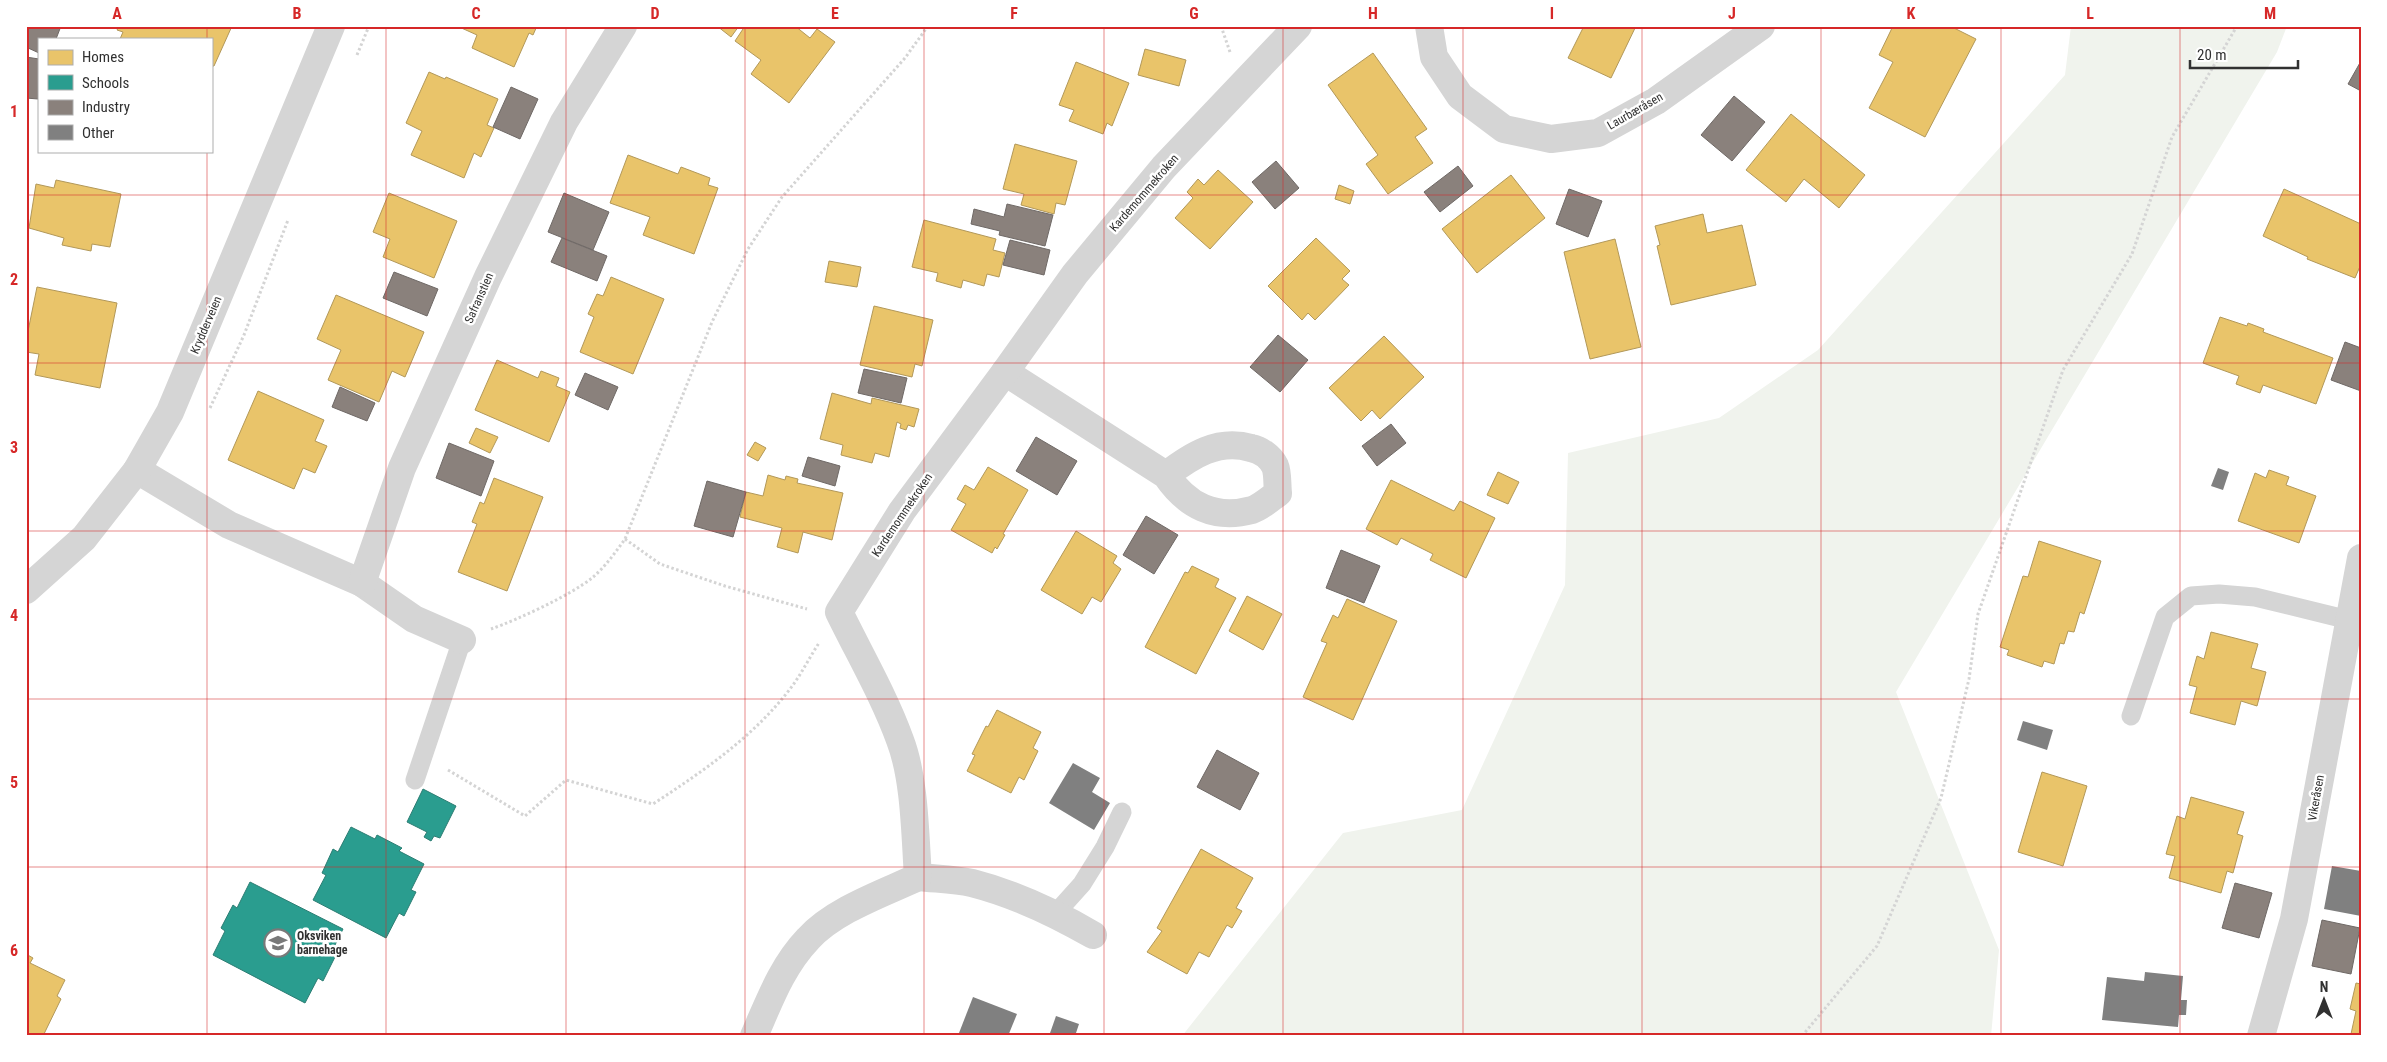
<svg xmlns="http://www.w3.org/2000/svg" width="2387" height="1062" font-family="'Roboto Condensed',sans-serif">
  <rect width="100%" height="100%" fill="#fff"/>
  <!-- green -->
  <path fill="#f0f3ed" d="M 2071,26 L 2287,26 L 2277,52 L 1896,692 L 1999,950 L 1991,1036 L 1182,1036 L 1343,833 L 1462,810 L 1565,585 L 1568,453 L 1719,418 L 1818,350 L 2065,75 Z"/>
  <!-- homes -->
  <g fill="#e9c46a" stroke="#b29859">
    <path d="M 119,26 L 232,26 L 214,66 L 211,66 L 211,39 L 120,39 L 123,32 L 117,30 Z"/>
    <path d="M 457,26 L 537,26 L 533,35 L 529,33 L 514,67 L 472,48 L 477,35 Z"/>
    <path d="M 717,26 L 739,26 L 731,37 Z"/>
    <path d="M 745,26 L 795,26 L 810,38 L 817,29 L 835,42 L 789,103 L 751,74 L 761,60 L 735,41 Z"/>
    <path d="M 1584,26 L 1636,26 L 1611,78 L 1568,58 Z"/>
    <path d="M 1893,26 L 1950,26 L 1976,39 L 1925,137 L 1869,108 L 1893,62 L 1879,55 Z"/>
    <path d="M 1145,49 L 1186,60 L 1179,86 L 1138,75 Z"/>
    <path d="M 1373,53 L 1427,129 L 1415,137 L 1433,163 L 1388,194 L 1366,164 L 1378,155 L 1328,85 Z"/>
    <path d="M 1076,62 L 1129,83 L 1112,126 L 1107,123 L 1103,134 L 1069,121 L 1074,110 L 1059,105 Z"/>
    <path d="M 429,72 L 445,79 L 446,77 L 498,99 L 487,125 L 494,128 L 481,157 L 474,153 L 464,178 L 411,155 L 422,131 L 406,123 Z"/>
    <path d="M 1791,114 L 1865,175 L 1839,208 L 1804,179 L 1786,202 L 1746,170 Z"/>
    <path d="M 1015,144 L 1077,161 L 1065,205 L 1056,203 L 1054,214 L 1021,205 L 1024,194 L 1003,189 Z"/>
    <path d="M 628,155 L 678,174 L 681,167 L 710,178 L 708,185 L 718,188 L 694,254 L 643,235 L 650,217 L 610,203 Z"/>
    <path d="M 1218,170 L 1253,202 L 1210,249 L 1175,218 L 1193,198 L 1187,192 L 1198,179 L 1204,185 Z"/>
    <path d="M 1511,175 L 1545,218 L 1477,273 L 1442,229 Z"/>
    <path d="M 56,180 L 121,194 L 110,247 L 92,244 L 91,251 L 62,245 L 64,238 L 29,228 L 36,184 L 54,188 Z"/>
    <path d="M 1339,185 L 1354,191 L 1350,204 L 1335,199 Z"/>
    <path d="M 2284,189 L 2361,224 L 2361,264 L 2355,278 L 2307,259 L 2308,257 L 2263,236 Z"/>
    <path d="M 389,193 L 457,221 L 434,278 L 383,257 L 390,239 L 373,232 Z"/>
    <path d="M 1703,214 L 1707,233 L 1742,225 L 1756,285 L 1671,305 L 1657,246 L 1660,245 L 1655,226 Z"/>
    <path d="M 924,220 L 996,239 L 993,250 L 1005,253 L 999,277 L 987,274 L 984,286 L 963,280 L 961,288 L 936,281 L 938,273 L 912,267 Z"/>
    <path d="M 1316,238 L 1350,271 L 1342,279 L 1349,285 L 1315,320 L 1308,313 L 1302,320 L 1268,286 Z"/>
    <path d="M 1615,239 L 1641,347 L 1590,359 L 1564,252 Z"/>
    <path d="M 829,261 L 861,267 L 857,287 L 825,282 Z"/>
    <path d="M 611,277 L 664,299 L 633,374 L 580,352 L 594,317 L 588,314 L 597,294 L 603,296 Z"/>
    <path d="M 37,287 L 117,303 L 100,388 L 35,375 L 39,354 L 26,352 L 26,341 Z"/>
    <path d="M 336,295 L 424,332 L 405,377 L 392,371 L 379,402 L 328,380 L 341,350 L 317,339 Z"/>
    <path d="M 874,306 L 933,320 L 922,366 L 915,364 L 912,377 L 860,365 Z"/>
    <path d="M 2220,317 L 2247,326 L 2248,323 L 2264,329 L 2263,332 L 2333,358 L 2316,404 L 2263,385 L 2260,393 L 2236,384 L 2239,376 L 2203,363 Z"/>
    <path d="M 1384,336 L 1424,377 L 1380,419 L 1372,410 L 1361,421 L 1329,388 Z"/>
    <path d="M 497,360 L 538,378 L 541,371 L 559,378 L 556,386 L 570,392 L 549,442 L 475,410 Z"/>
    <path d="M 258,391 L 324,420 L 315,441 L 327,446 L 315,473 L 303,468 L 294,489 L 228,460 Z"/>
    <path d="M 832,393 L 871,404 L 872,398 L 919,409 L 914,427 L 908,425 L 906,430 L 900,428 L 901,424 L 897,422 L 889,457 L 875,453 L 872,463 L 841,455 L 843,445 L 820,439 Z"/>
    <path d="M 476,428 L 498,437 L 490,453 L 469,443 Z"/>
    <path d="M 755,442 L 766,448 L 758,461 L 747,455 Z"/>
    <path d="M 988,467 L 1028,490 L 1003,534 L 1005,535 L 997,549 L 995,547 L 992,553 L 951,530 L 966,504 L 957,499 L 965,485 L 974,490 Z"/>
    <path d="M 2269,470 L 2289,477 L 2286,485 L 2316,496 L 2299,543 L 2238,521 L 2255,473 L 2266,478 Z"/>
    <path d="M 1498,472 L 1519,482 L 1508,504 L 1487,495 Z"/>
    <path d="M 768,475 L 785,480 L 786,476 L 798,479 L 797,483 L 843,493 L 832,540 L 803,532 L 798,553 L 777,547 L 782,528 L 740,517 L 746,492 L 763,496 Z"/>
    <path d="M 494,478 L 543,497 L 507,591 L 458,572 L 477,524 L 472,522 L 480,502 L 484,504 Z"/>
    <path d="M 1391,480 L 1454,511 L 1460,501 L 1495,518 L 1466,578 L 1430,560 L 1433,554 L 1401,538 L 1397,545 L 1366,529 Z"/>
    <path d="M 1076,531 L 1117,556 L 1113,563 L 1121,569 L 1101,602 L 1092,597 L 1082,614 L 1041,590 Z"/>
    <path d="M 2039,541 L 2101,561 L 2084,614 L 2080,612 L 2074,632 L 2068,631 L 2064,644 L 2060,643 L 2054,664 L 2044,661 L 2042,667 L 2007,655 L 2009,650 L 2000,647 L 2023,576 L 2028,577 Z"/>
    <path d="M 1192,566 L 1219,579 L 1215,587 L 1236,598 L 1196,674 L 1145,647 L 1185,572 L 1188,573 Z"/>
    <path d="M 1247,596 L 1282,614 L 1263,650 L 1229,631 Z"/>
    <path d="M 1347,599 L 1397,621 L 1353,720 L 1303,697 L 1327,643 L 1321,641 L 1333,615 L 1338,618 Z"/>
    <path d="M 2211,632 L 2258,644 L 2251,668 L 2266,672 L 2257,706 L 2241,701 L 2235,725 L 2190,713 L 2197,687 L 2189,685 L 2197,656 L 2204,659 Z"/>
    <path d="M 997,710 L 1041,732 L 1033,748 L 1038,751 L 1024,780 L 1019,777 L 1011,793 L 967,771 L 975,755 L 972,754 L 986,726 L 988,727 Z"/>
    <path d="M 2042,772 L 2087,786 L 2063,866 L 2018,852 Z"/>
    <path d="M 2191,797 L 2244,812 L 2237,834 L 2243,836 L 2233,873 L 2227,871 L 2221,893 L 2169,878 L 2175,856 L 2166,854 L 2177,816 L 2185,819 Z"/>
    <path d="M 1201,849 L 1253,878 L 1236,908 L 1242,911 L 1232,928 L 1227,925 L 1209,957 L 1199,952 L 1187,974 L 1147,952 L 1162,931 L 1157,928 Z"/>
    <path d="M 26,954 L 33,958 L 30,963 L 65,980 L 57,996 L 61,999 L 43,1036 L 26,1036 Z"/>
    <path d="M 2356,983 L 2361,984 L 2361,1036 L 2351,1034 L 2356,1011 L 2350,1009 Z"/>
  </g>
  <!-- schools -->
  <g fill="#2a9d8f" stroke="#2c7d73">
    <path d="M 423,789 L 456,806 L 440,838 L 434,836 L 431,841 L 424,837 L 427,832 L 407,822 Z"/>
    <path d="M 351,827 L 375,839 L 377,835 L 402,848 L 399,851 L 424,864 L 411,890 L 416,892 L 404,916 L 399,913 L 386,938 L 313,900 L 326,875 L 322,873 L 333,849 L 338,852 Z"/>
    <path d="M 250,882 L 343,929 L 330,955 L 335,957 L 323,981 L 318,978 L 305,1003 L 213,955 L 225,931 L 221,928 L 233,905 L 237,908 Z"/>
  </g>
  <!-- industry -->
  <g fill="#8a817c" stroke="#6f6966">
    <path d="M 26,26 L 61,26 L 56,39 L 39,39 L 39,53 L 26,47 Z"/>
    <path d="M 26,57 L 39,59 L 38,99 L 26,98 Z"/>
    <path d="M 2361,61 L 2361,91 L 2348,84 Z"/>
    <path d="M 511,87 L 538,99 L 520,139 L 493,127 Z"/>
    <path d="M 1734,96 L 1765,122 L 1732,161 L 1701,135 Z"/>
    <path d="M 1276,161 L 1299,188 L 1275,209 L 1252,182 Z"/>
    <path d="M 1458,166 L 1473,186 L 1440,212 L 1424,192 Z"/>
    <path d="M 1569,189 L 1602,201 L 1588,237 L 1556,224 Z"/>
    <path d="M 564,193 L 609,212 L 593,250 L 548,232 Z"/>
    <path d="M 1007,204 L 1053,215 L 1045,246 L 999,235 L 1000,231 L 971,224 L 974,209 L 1004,217 Z"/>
    <path d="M 562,238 L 607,256 L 597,281 L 551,262 Z"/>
    <path d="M 1010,240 L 1050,250 L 1044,275 L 1003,265 Z"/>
    <path d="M 394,272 L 438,289 L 427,316 L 383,298 Z"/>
    <path d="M 1278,335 L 1308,360 L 1280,392 L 1250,367 Z"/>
    <path d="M 2345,342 L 2361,348 L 2361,391 L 2331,380 Z"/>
    <path d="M 864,369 L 907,378 L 901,403 L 858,393 Z"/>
    <path d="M 585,373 L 618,387 L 608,410 L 575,395 Z"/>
    <path d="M 340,387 L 375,403 L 367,421 L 332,407 Z"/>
    <path d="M 1391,424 L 1406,443 L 1377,466 L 1362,446 Z"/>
    <path d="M 1036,437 L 1077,461 L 1057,495 L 1016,471 Z"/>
    <path d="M 449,443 L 494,461 L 481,496 L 436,478 Z"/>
    <path d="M 808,457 L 840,466 L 835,486 L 802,476 Z"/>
    <path d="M 707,481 L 746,492 L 733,537 L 694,526 Z"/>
    <path d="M 1146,516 L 1178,535 L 1154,574 L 1123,555 Z"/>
    <path d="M 1341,550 L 1380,566 L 1364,603 L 1326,588 Z"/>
    <path d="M 1217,750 L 1259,773 L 1240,810 L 1197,787 Z"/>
    <path d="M 2235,883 L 2272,893 L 2259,938 L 2222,928 Z"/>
    <path d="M 2322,920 L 2360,928 L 2351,974 L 2312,966 Z"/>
  </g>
  <!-- building -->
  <g fill="#808080">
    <path d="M 2218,468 L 2229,472 L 2223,490 L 2211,486 Z"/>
    <path d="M 2023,721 L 2053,730 L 2047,750 L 2017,740 Z"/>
    <path d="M 1073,763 L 1100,778 L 1092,792 L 1110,803 L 1094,830 L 1049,803 Z"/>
    <path d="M 2332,866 L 2361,871 L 2361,916 L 2324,909 Z"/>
    <path d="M 2145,972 L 2183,976 L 2181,1000 L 2187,1000 L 2186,1015 L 2179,1015 L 2178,1027 L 2102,1020 L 2107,977 L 2144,981 Z"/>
    <path d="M 973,997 L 1017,1014 L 1008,1036 L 966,1036 L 959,1033 Z"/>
    <path d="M 1056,1016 L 1079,1024 L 1075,1036 L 1049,1036 Z"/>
  </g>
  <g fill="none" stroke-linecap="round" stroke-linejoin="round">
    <!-- path -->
    <g stroke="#d4d4d4" stroke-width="3" stroke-dasharray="2.5 2.5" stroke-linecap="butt">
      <path d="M 1221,26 L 1230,52"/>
      <path d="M 357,55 L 369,26"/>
      <path d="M 210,408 L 244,335 L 288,220"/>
      <path d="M 625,539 L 660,564 L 725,586 L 807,609"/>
      <path d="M 491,629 C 519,619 569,596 592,578 C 605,567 615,553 625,539 L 712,322 L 748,249 L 782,197 L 905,58 L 928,26"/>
      <path d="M 448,770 L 525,816 L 566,780 L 653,804 C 705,770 753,737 790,689 C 801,675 809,658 819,643"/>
      <path d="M 1802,1036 L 1877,946 L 1941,798 L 1969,679 L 1978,614 L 2063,370 L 2132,254 L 2172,137 L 2237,26"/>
    </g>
    <!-- service -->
    <g stroke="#d5d5d5" stroke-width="19">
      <path d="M 2131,716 L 2165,617 L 2191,596 L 2219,594 L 2255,597 L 2349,620"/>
      <path d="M 415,780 L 462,640"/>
      <path d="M 1056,913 L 1082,884 L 1105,847 L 1122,812"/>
    </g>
    <!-- minor -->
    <g stroke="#d5d5d5" stroke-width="28">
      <path d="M 1429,26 L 1434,57 L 1460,96 L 1504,129 L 1551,139 L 1598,133 L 1656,101 L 1761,26"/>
      <path d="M 1005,372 L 1166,475 C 1187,506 1215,520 1252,510 C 1261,507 1271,498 1278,493 C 1277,485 1278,473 1275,466 C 1270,456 1260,450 1251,448 C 1218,438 1191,456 1166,475"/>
      <path d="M 137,470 L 229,525 L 362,583 L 414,619 L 462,640"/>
      <path d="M 362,583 L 402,468 L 488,277 L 564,122 L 623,26"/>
      <path d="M 26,590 L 84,538 L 137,470 L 170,412 L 331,26"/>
      <path d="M 918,877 C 936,879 955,879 972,883 C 1015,894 1055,913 1093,935"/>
      <path d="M 754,1036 C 769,1002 782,966 808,939 C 834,910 884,893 918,877 C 915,835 915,779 900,740 C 884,696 860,655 839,612 L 902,511 L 1005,372 L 1075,274 L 1164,167 L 1298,26"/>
      <path d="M 2261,1036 L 2294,919 L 2361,558"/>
    </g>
  </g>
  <!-- grid -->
  <path fill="none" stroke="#d62828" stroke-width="1" stroke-opacity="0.55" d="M 207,26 L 207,39M 386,26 L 386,1036M 566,26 L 566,1036M 745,26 L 745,1036M 924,26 L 924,1036M 1104,26 L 1104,1036M 1283,26 L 1283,1036M 1463,26 L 1463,1036M 1642,26 L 1642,1036M 1821,26 L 1821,1036M 2001,26 L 2001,1036M 2180,26 L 2180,1036M 207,151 L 207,1036M 26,195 L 2361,195M 26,363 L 2361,363M 26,531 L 2361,531M 26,699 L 2361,699M 26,867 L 2361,867"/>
  <!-- icons -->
  <defs>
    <g id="school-ring" transform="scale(1.4375)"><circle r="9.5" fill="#fff" stroke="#797979" stroke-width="1.5"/><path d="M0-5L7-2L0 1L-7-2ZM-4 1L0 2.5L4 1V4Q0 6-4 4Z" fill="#797979"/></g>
  </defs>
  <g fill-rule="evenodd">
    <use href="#school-ring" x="278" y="943"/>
  </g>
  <g text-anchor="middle" stroke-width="5" stroke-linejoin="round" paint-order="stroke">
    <!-- street labels -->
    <g font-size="12" fill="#313131" stroke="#fff">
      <text transform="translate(1635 111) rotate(-30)" y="4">Laurbæråsen</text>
      <text transform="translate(1144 193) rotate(-49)" y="4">Kardemommekroken</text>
      <text transform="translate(479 298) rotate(-66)" y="4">Safranstien</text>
      <text transform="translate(206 325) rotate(-67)" y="4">Krydderveien</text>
      <text transform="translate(902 515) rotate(-56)" y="4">Kardemommekroken</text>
      <text transform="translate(2316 798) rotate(-80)" y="4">Vikeråsen</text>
    </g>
    <!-- poi labels -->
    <g font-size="12" font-weight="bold" fill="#313131" stroke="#fff" text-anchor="start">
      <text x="297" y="940">Oksviken<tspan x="297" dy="14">barnehage</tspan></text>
    </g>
  </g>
  <!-- border -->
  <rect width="2387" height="1062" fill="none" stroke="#ffffff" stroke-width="55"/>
  <!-- legend -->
  <rect x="38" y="38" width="175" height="115" fill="#ffffff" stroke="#adadad"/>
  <rect x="48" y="50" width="25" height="15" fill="#e9c46a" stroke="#adadad"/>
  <text x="82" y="62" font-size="15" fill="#313131">Homes</text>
  <rect x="48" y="75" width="25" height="15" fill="#2a9d8f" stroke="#adadad"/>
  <text x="82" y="88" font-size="15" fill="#313131">Schools</text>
  <rect x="48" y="100" width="25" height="15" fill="#8a817c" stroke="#adadad"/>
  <text x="82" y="112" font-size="15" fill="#313131">Industry</text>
  <rect x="48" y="125" width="25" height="15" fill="#808080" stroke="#adadad"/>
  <text x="82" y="138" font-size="15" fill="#313131">Other</text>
  <!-- north arrow -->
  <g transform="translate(2324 1000)" stroke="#ffffff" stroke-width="4" paint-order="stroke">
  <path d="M0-4L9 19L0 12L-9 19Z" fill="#313131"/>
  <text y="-8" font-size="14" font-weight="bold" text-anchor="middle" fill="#313131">N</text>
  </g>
  <!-- scale -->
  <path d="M2190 60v8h108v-8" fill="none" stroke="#313131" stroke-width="2.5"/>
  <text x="2197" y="60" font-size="15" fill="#313131" stroke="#ffffff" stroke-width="4" paint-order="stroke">20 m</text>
  <rect x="28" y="28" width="2332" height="1006" fill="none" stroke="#d62828" stroke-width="2"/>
  <g font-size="16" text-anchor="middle" font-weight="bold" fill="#d62828">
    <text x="117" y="19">A</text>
    <text x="297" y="19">B</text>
    <text x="476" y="19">C</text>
    <text x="655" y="19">D</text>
    <text x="835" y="19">E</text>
    <text x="1014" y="19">F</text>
    <text x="1194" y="19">G</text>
    <text x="1373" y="19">H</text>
    <text x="1552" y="19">I</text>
    <text x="1732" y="19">J</text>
    <text x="1911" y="19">K</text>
    <text x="2090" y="19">L</text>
    <text x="2270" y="19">M</text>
    <text x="14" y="117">1</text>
    <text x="14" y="285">2</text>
    <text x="14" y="453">3</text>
    <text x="14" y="621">4</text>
    <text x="14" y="788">5</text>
    <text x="14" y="956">6</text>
  </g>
</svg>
